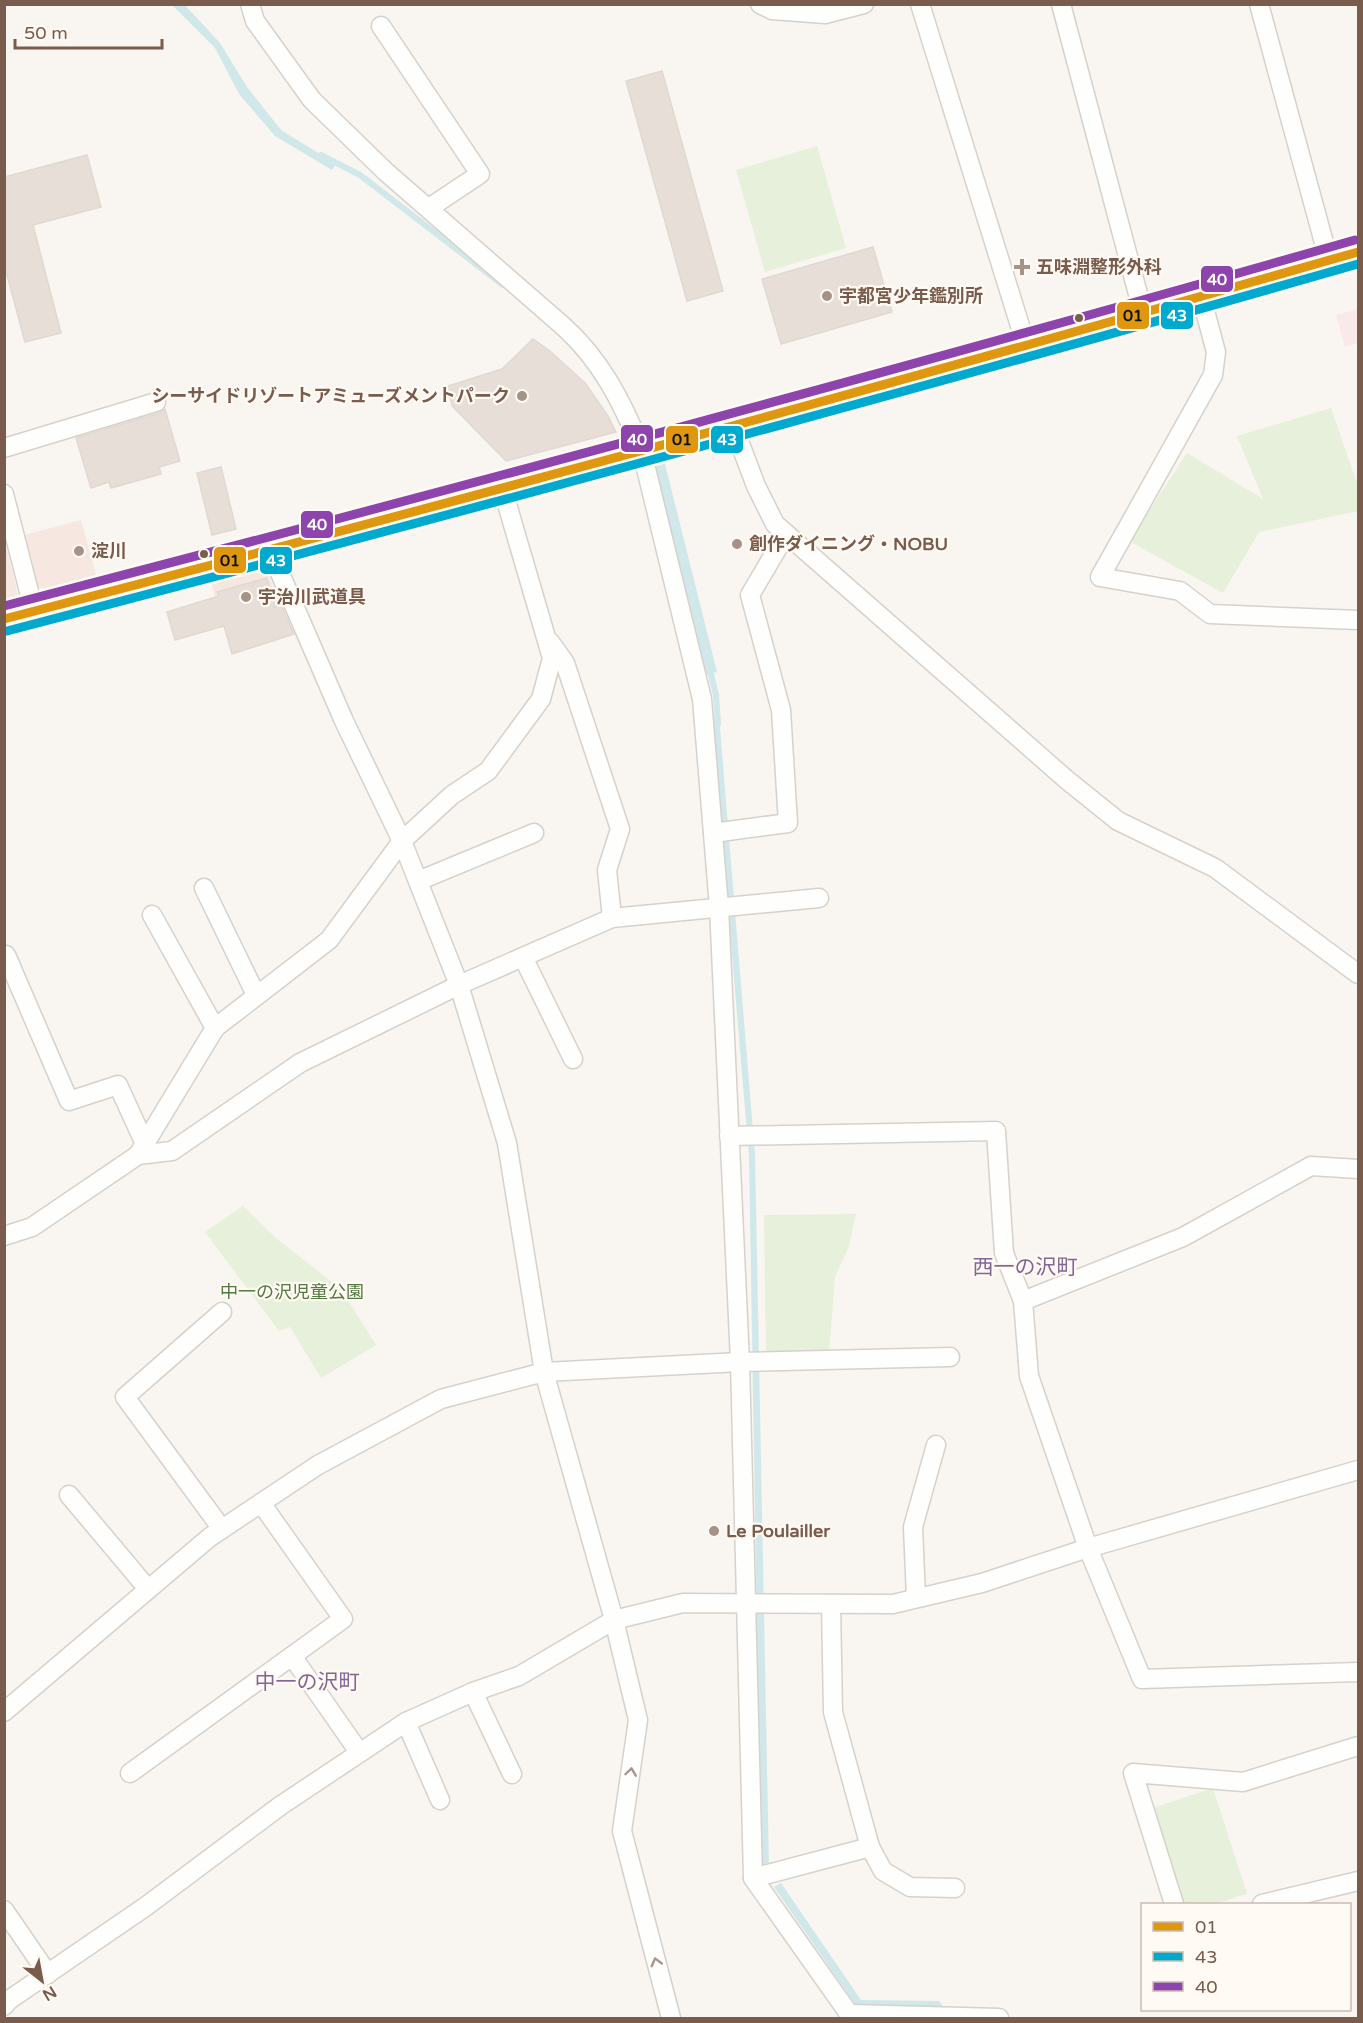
<svg xmlns="http://www.w3.org/2000/svg" width="1363" height="2023" font-family="'Varela Round','Noto Sans JP',sans-serif">
  <rect width="100%" height="100%" fill="#f9f5f0"/>
  <!-- commercial -->
  <g fill="#f6e8e1">
    <path d="M 81,520 L 97,578 L 50,592 L 37,586 L 24,535 Z"/>
    <path d="M 4,538 L 19,599 L 5,603 L 4,603 Z"/>
    <path d="M 265,568 L 281,603 L 221,620 L 211,582 Z"/>
  </g>
  <!-- medical -->
  <path fill="#fae9e9" d="M 1358,309 L 1358,343 L 1345,347 L 1336,315 Z"/>
  <!-- green -->
  <g fill="#e7f0db">
    <path d="M 817,146 L 846,248 L 765,272 L 736,170 Z"/>
    <path d="M 1331,408 L 1358,486 L 1358,511 L 1259,532 L 1223,593 L 1129,541 L 1187,453 L 1263,499 L 1237,436 Z"/>
    <path d="M 243,1206 L 277,1239 L 341,1289 L 376,1345 L 321,1378 L 290,1327 L 279,1331 L 205,1232 Z"/>
    <path d="M 856,1214 L 849,1246 L 835,1277 L 829,1352 L 766,1353 L 764,1215 Z"/>
    <path d="M 1213,1788 L 1247,1894 L 1214,1904 L 1181,1904 L 1150,1809 Z"/>
  </g>
  <!-- water -->
  <g fill="#d0e8ea">
    <path d="M 172,5 L 185,5 L 220,43 L 247,87 L 281,130 L 336,164 L 332,170 L 275,136 L 239,94 L 215,48 Z"/>
    <path d="M 664,460 L 717,672 L 705,675 L 654,466 Z"/>
    <path d="M 719,716 L 755,1155 L 769,1868 L 761,1869 L 749,1156 L 712,718 Z"/>
    <path d="M 781,1883 L 861,2000 L 939,2001 L 946,2011 L 857,2007 L 774,1887 Z"/>
  </g>
  <g fill="none" stroke-linecap="round" stroke-linejoin="round">
    <!-- stream -->
    <g stroke="#d0e8ea" stroke-width="6">
      <path d="M 321,155 L 360,175 L 503,285"/>
      <path d="M 709,666 L 716,695 L 718,724"/>
    </g>
  </g>
  <!-- building -->
  <g fill="#e6ded7" stroke="#e2d8d2" stroke-width="1.5">
    <path d="M 662,71 L 723,291 L 687,301 L 626,81 Z"/>
    <path d="M 87,155 L 101,207 L 33,225 L 61,333 L 25,342 L 4,264 L 4,177 Z"/>
    <path d="M 873,247 L 892,312 L 781,344 L 762,279 Z"/>
    <path d="M 533,339 L 550,351 L 585,383 L 608,416 L 616,432 L 506,461 L 452,406 L 448,386 L 502,369 Z"/>
    <path d="M 165,409 L 180,461 L 159,467 L 161,474 L 111,488 L 109,482 L 91,488 L 76,438 L 159,413 Z"/>
    <path d="M 221,467 L 236,529 L 212,535 L 197,473 Z"/>
    <path d="M 267,578 L 275,607 L 281,605 L 294,634 L 232,654 L 224,626 L 175,640 L 167,612 L 219,596 L 217,592 Z"/>
  </g>
  <g fill="none" stroke-linecap="round" stroke-linejoin="round">
    <!-- minor casing -->
    <g stroke="#d7d1cb" stroke-width="21">
      <g id="minor">
        <path d="M 250,4 L 255,21 L 312,100 L 386,172 L 563,326 C 601,360 622,402 641,448 L 702,699 L 719,907 L 740,1362 L 753,1878 L 852,2018"/>
        <path d="M 760,4 L 772,10 L 825,14 L 864,4"/>
        <path d="M 920,4 L 1026,345"/>
        <path d="M 1061,4 L 1143,313"/>
        <path d="M 1259,4 L 1329,261"/>
        <path d="M 381,26 L 480,174 L 429,208"/>
        <path d="M 1201,296 L 1216,352 L 1213,375 L 1100,577 L 1180,591 L 1210,614 L 1358,620"/>
        <path d="M 733,425 L 756,486 L 775,524 L 1067,780 L 1118,821 L 1215,868 L 1358,974"/>
        <path d="M 4,448 L 156,402"/>
        <path d="M 4,494 L 34,611"/>
        <path d="M 270,550 L 344,721 L 402,841 L 459,985 L 507,1143 L 544,1372 L 614,1620 L 638,1720 L 622,1831 L 671,2018"/>
        <path d="M 550,642 L 565,663 L 620,829 L 607,870 L 612,918"/>
        <path d="M 713,833 L 788,823 L 781,710 L 750,595 L 786,534"/>
        <path d="M 418,881 L 534,833"/>
        <path d="M 204,888 L 256,995"/>
        <path d="M 152,915 L 215,1028"/>
        <path d="M 6,955 L 69,1101 L 118,1085 L 145,1144"/>
        <path d="M 523,957 L 573,1059"/>
        <path d="M 729,1136 L 996,1131 L 1004,1253 L 1023,1301"/>
        <path d="M 138,1155 L 215,1028 L 329,940 L 402,841 L 452,795 L 488,771 L 541,699 L 552,658 L 502,487"/>
        <path d="M 1358,1169 L 1311,1166 L 1183,1237 L 1023,1301 L 1029,1376 L 1088,1548 L 1142,1679 L 1358,1672"/>
        <path d="M 4,1236 L 32,1227 L 138,1155 L 172,1151 L 300,1063 L 459,985 L 612,918 L 819,898"/>
        <path d="M 222,1312 L 125,1397 L 222,1529"/>
        <path d="M 69,1495 L 148,1589"/>
        <path d="M 261,1503 L 343,1619 L 292,1656 L 359,1752"/>
        <path d="M 916,1598 L 913,1527 L 936,1445"/>
        <path d="M 831,1604 L 833,1712 L 870,1847"/>
        <path d="M 473,1692 L 512,1774"/>
        <path d="M 4,1712 L 210,1537 L 318,1465 L 441,1399 L 544,1372 L 740,1362 L 950,1357"/>
        <path d="M 406,1722 L 440,1800"/>
        <path d="M 130,1773 L 292,1656"/>
        <path d="M 753,1878 L 870,1847 L 883,1871 L 910,1887 L 955,1888"/>
        <path d="M 1174,1904 L 1133,1773 L 1243,1782 L 1358,1746"/>
        <path d="M 1262,1904 L 1358,1881"/>
        <path d="M 4,1910 L 48,1974"/>
        <path d="M 4,2006 L 9,2000 L 145,1907 L 280,1806 L 406,1722 L 473,1692 L 519,1676 L 614,1620 L 683,1603 L 893,1604 L 982,1583 L 1088,1548 L 1358,1470"/>
        <path d="M 851,2014 L 999,2018"/>
      </g>
    </g>
    <!-- tertiary casing -->
    <g stroke="#d7d1cb" stroke-width="26">
      <path id="tertiary" d="M 4,619 L 270,550 L 733,425 L 1143,313 L 1358,252"/>
    </g>
    <!-- minor -->
    <use href="#minor" stroke="#fefefd" stroke-width="18"/>
    <!-- tertiary -->
    <use href="#tertiary" stroke="#fefefd" stroke-width="22"/>
    <!-- bus-1 casing -->
    <g stroke="#fffaf3" stroke-width="14">
      <path id="bus-1" d="M 4,619 C 457,502 908,380 1358,252"/>
    </g>
    <!-- bus-2 casing -->
    <g stroke="#fffaf3" stroke-width="14">
      <path id="bus-2" d="M 7,631 C 459,513 910,392 1358,264"/>
    </g>
    <!-- bus-3 casing -->
    <g stroke="#fffaf3" stroke-width="14">
      <path id="bus-3" d="M 4,606 C 456,489 906,368 1355,240"/>
    </g>
    <!-- bus-1 -->
    <use href="#bus-1" stroke="#de970f" stroke-width="9"/>
    <!-- bus-2 -->
    <use href="#bus-2" stroke="#00a9ce" stroke-width="9"/>
    <!-- bus-3 -->
    <use href="#bus-3" stroke="#8e44ad" stroke-width="9"/>
  </g>
  <!-- one-way arrows -->
  <defs><path id="oneway-chevron" d="M-2-3.5L2.5 0L-2 3.5" fill="none" stroke-width="1.6" stroke-linecap="round" stroke-linejoin="round" transform="scale(1.5)"/></defs>
  <g stroke="#a8958b">
    <use href="#oneway-chevron" transform="translate(631 1772) rotate(-82)"/>
    <use href="#oneway-chevron" transform="translate(656 1962) rotate(-105)"/>
  </g>
  <!-- markers -->
  <g fill="#a69286" stroke="#fffaf3" stroke-width="2">
    <path d="M1019 258h6v6h6v6h-6v6h-6v-6h-6v-6h6z"/>
    <circle cx="827" cy="296" r="6"/>
    <circle cx="522" cy="396" r="6"/>
    <circle cx="737" cy="544" r="6"/>
    <circle cx="79" cy="551" r="6"/>
    <circle cx="246" cy="597" r="6"/>
    <circle cx="714" cy="1531" r="6"/>
  </g>
  <g fill="#7a5c4d" stroke="#fffaf3" stroke-width="2">
    <circle cx="1079" cy="318" r="5"/>
    <circle cx="204" cy="554" r="5"/>
  </g>
  <g text-anchor="middle" stroke-width="4.5" stroke-linejoin="round" paint-order="stroke">
    <!-- poi labels -->
    <g font-size="18" font-weight="bold" fill="#7a5c4d" stroke="#fffaf3" text-anchor="start">
      <text x="1036" y="273">五味淵整形外科</text>
      <text x="839" y="302">宇都宮少年鑑別所</text>
      <text x="510" y="402" text-anchor="end">シーサイドリゾートアミューズメントパーク</text>
      <text x="749" y="550">創作ダイニング・NOBU</text>
      <text x="91" y="557">淀川</text>
      <text x="258" y="603">宇治川武道具</text>
      <text x="726" y="1537">Le Poulailler</text>
    </g>
    <!-- park labels -->
    <g font-size="18" fill="#537a41" stroke="#fffaf3">
      <text x="292" y="1298">中一の沢児童公園</text>
    </g>
    <!-- quarter labels -->
    <g font-size="21" fill="#846695" stroke="#fffaf3">
      <text x="1025" y="1274">西一の沢町</text>
      <text x="307" y="1689">中一の沢町</text>
    </g>
  </g>
  <g stroke="#fffaf3" stroke-width="2">
    <rect x="1200" y="265" width="34" height="28" rx="6" fill="#8e44ad"/>
    <rect x="1160" y="301" width="34" height="29" rx="6" fill="#00a9ce"/>
    <rect x="1116" y="301" width="34" height="29" rx="6" fill="#de970f"/>
    <rect x="620" y="424" width="34" height="29" rx="6" fill="#8e44ad"/>
    <rect x="710" y="425" width="34" height="29" rx="6" fill="#00a9ce"/>
    <rect x="665" y="425" width="34" height="29" rx="6" fill="#de970f"/>
    <rect x="300" y="510" width="34" height="29" rx="6" fill="#8e44ad"/>
    <rect x="213" y="546" width="34" height="28" rx="6" fill="#de970f"/>
    <rect x="259" y="546" width="34" height="29" rx="6" fill="#00a9ce"/>
  </g>
  <g font-size="16" text-anchor="middle" font-weight="bold" fill="#fff">
    <text x="1217" y="285">40</text>
    <text x="1177" y="321">43</text>
    <text x="637" y="445">40</text>
    <text x="727" y="445">43</text>
    <text x="317" y="530">40</text>
    <text x="276" y="566">43</text>
  </g>
  <g font-size="16" text-anchor="middle" font-weight="bold" fill="#111">
    <text x="1133" y="321">01</text>
    <text x="682" y="445">01</text>
    <text x="230" y="566">01</text>
  </g>
  <!-- border -->
  <rect width="1363" height="2023" fill="none" stroke="#7a5c4d" stroke-width="12"/>
  <!-- legend -->
  <rect x="1141" y="1903" width="210" height="108" fill="#fffaf3" stroke="#cabbb1" stroke-width="1.5"/>
  <rect x="1153" y="1922" width="30" height="9" fill="#de970f" stroke="#cabbb1" stroke-width="1.5"/>
  <text x="1195" y="1933" font-size="18" fill="#7a5c4d">01</text>
  <rect x="1153" y="1952" width="30" height="9" fill="#00a9ce" stroke="#cabbb1" stroke-width="1.5"/>
  <text x="1195" y="1963" font-size="18" fill="#7a5c4d">43</text>
  <rect x="1153" y="1982" width="30" height="9" fill="#8e44ad" stroke="#cabbb1" stroke-width="1.5"/>
  <text x="1195" y="1993" font-size="18" fill="#7a5c4d">40</text>
  <!-- north arrow -->
  <g transform="translate(42 1981) rotate(149)" stroke="#fffaf3" stroke-width="4.5" paint-order="stroke">
  <path d="M0-4.5L10 22L0 15L-10 22Z" fill="#7a5c4d"/>
  <text y="-9" font-size="16" font-weight="bold" text-anchor="middle" fill="#7a5c4d">N</text>
  </g>
  <!-- scale -->
  <path d="M15 39v9h147v-9" fill="none" stroke="#7a5c4d" stroke-width="3"/>
  <text x="24" y="39" font-size="18" fill="#7a5c4d" stroke="#fffaf3" stroke-width="4.5" paint-order="stroke">50 m</text>
</svg>
